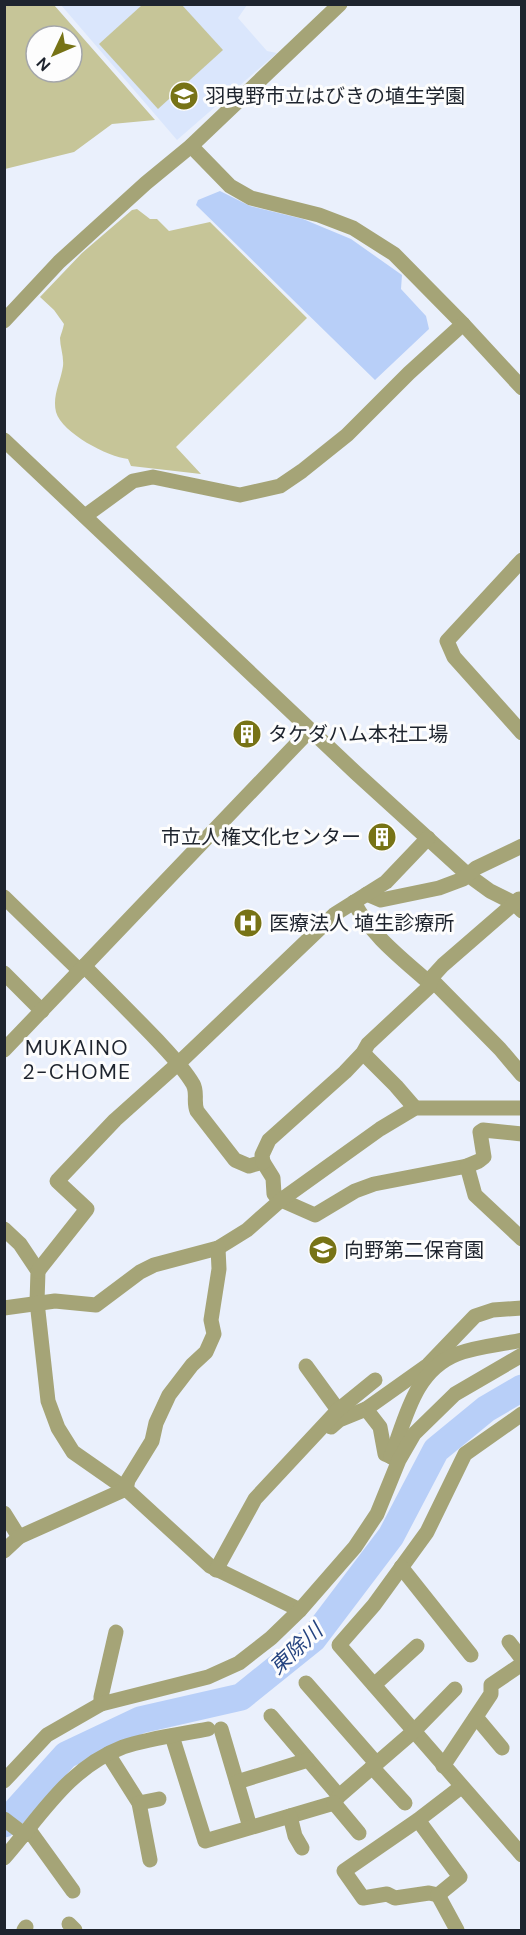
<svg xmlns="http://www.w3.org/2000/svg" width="526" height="1935" font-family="'DM Sans','Noto Sans JP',sans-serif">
  <rect width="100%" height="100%" fill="#eaf0fc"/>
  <!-- built -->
  <path fill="#dae6fc" d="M 61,5 L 247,5 L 238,18 L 267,51 L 277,53 L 177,140 Z"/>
  <!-- green -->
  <g fill="#c6c598" fill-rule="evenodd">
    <path d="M 4,5 L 54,5 L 155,120 L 112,124 L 74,152 L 5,169 ZM 36,36 L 72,36 L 72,72 L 36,72 Z"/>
    <path d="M 142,5 L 182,5 L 223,50 L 158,109 L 99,44 Z"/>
    <path d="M 137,209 L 150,219 L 157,219 L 169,231 L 210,222 L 307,318 L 176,447 L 201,474 L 131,466 L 128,459 C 108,457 62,433 56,412 C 52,396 61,381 63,366 C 64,356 60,347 60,338 C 61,334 63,329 64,324 L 54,310 L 40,297 L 82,253 L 132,210 Z"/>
  </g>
  <!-- water -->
  <path fill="#b8cff8" d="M 220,191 L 250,206 L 303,219 L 351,239 L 402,275 L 401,289 L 426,316 L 429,329 L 375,380 L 196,205 L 198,200 Z"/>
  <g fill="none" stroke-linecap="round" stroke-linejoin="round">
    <!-- river -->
    <path stroke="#b8cff8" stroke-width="27" d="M 4,1824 L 66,1755 L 140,1720 L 241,1697 L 313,1639 L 391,1536 L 436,1450 L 486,1409 L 522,1388"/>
    <!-- minor -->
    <g stroke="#a5a477" stroke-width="15">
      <path d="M 191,146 L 230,186 L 251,198 L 319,215 L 353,228 L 394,254 L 463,324 L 522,388"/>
      <path d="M 4,321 L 59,262 L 146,183 L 191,146 L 340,4"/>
      <path d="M 4,440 L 356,773 L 468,875 L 490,891 L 514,903 L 522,911"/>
      <path d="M 85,516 L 133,481 L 153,477 L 240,495 L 280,486 L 302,471 L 347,435 L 409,373 L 463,324"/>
      <path d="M 522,560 L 447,641 L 454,657 L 522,733"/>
      <path d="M 367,894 L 381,900 L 439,888 L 463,879 L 476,868 L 522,846"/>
      <path d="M 4,897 L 80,971"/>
      <path d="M 354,902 C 370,934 400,957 426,980 L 434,982 L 500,1049 L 522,1075"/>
      <path d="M 84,966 C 109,991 133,1015 157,1040 C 170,1054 183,1067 193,1084 C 198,1093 193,1101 197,1111 L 235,1160 L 249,1166 L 263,1162 L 273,1178 L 274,1194 L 281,1200 L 315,1215 L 355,1191 L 374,1184 L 467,1166 L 475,1195 L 522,1239"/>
      <path d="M 4,973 L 42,1011"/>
      <path d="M 4,1050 L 310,730"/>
      <path d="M 363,1053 L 396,1086 L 415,1108"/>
      <path d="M 263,1162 L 262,1155 L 269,1140 L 345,1072 L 363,1053 L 368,1044 L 429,987 L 432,977 L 443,965 L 519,899"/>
      <path d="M 467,1166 L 479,1161 L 484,1157 L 480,1132 L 483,1130 L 522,1134"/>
      <path d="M 4,1229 L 20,1244 L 38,1271 L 37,1302 L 48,1401 L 58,1428 L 73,1452 L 126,1489 L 210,1566 L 300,1610"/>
      <path d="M 38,1271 L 87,1209 L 57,1181 L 115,1120 L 182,1060 L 335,914 L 386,882 L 428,838"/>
      <path d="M 4,1308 L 55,1301 L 96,1305 L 140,1272 L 154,1265 L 218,1248 L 247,1230 L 281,1200 L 380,1129 L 415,1108 L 522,1108"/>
      <path d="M 306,1366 L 338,1410"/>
      <path d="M 366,1409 L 428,1365 L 475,1316 L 493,1310 L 522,1308"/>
      <path d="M 522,1414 L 465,1454 L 427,1532 L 374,1605 L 339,1645 L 522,1855"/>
      <path d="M 331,1427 L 339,1420 L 366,1409 L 380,1427 L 385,1454 L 397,1459"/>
      <path d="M 391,1457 C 406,1418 414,1371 457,1354 C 478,1346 500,1345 522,1340"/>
      <path d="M 4,1513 L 19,1537 L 4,1551"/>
      <path d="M 19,1537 L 126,1489 L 128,1480 L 152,1441 L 156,1423 L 169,1395 L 192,1365 L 206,1352 L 214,1334 L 211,1320 L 219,1269 L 218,1248"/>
      <path d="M 401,1567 L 471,1655"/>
      <path d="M 216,1570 L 255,1499 L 338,1410 L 375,1380"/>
      <path d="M 509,1642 L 522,1659"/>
      <path d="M 306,1683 L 376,1763"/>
      <path d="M 374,1685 L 417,1646"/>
      <path d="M 101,1704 L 101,1697 L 116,1632"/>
      <path d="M 271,1716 L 339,1796"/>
      <path d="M 476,1717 L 502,1748"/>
      <path d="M 221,1729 L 250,1827"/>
      <path d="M 172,1736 L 205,1841 L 334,1803 L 339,1796 L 413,1732 L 455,1689"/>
      <path d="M 108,1754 L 139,1803 L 150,1860"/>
      <path d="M 443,1766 L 491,1694 L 491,1685 L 522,1664"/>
      <path d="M 372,1767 L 405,1803"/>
      <path d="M 4,1781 L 47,1735 L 101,1704 L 208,1677 L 239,1663 L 271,1638 L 300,1610 L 355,1547 L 377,1514 L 399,1460 L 414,1434 L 455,1394 L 522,1355"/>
      <path d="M 237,1782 L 308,1760"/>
      <path d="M 139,1803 L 159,1799"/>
      <path d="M 334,1803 L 359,1833"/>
      <path d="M 290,1816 L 295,1836 L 302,1848"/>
      <path d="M 4,1819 L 25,1835"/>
      <path d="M 418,1820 L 460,1877 L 438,1895 L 429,1893 L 395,1898 L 387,1894 L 363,1898 L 344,1871 L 418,1820 L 461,1787"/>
      <path d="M 29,1830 L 73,1891"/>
      <path d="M 4,1858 C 41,1816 68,1768 123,1747 C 149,1738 182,1734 208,1729"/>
      <path d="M 438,1895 L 457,1930"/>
      <path d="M 69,1924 L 75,1930"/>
      <path d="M 24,1930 L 26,1927"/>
    </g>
  </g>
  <!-- icons -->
  <defs>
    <g id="school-disc" transform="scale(1.5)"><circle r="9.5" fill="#777316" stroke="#fdfdfd"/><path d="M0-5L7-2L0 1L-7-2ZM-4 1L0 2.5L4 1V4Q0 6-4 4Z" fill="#fff"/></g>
    <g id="building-disc" transform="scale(1.5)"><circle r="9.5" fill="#777316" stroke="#fdfdfd"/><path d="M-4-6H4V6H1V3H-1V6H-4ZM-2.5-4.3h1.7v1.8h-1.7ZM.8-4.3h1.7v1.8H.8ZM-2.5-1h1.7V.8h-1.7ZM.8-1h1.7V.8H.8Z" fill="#fff"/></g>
    <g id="hospital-disc" transform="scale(1.5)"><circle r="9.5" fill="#777316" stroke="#fdfdfd"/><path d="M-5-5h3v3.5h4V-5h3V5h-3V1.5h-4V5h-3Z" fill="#fff"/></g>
  </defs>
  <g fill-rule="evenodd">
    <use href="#school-disc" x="184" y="96"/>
    <use href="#building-disc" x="247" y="734"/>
    <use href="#building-disc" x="382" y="837"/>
    <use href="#hospital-disc" x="248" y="923"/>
    <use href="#school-disc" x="323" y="1250"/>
  </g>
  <g text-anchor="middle" stroke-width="6" stroke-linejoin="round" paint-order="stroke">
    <!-- poi labels -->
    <g font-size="20" fill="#1e242e" stroke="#fdfdfd" text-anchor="start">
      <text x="205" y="103">羽曳野市立はびきの埴生学園</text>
      <text x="268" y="741">タケダハム本社工場</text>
      <text x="361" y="844" text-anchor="end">市立人権文化センター</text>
      <text x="269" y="930">医療法人 埴生診療所</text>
      <text x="344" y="1257">向野第二保育園</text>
    </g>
    <!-- neighbourhood labels -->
    <g font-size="21" letter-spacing="1.5" fill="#1e242e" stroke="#fdfdfd">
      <text x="77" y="1055">MUKAINO<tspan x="77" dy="24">2-CHOME</tspan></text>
    </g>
    <!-- water labels -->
    <g font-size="21" font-style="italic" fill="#254480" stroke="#fdfdfd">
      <text transform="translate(296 1649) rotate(-43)" y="7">東除川</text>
    </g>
  </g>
  <!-- border -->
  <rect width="526" height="1935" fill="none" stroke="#1e242e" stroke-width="12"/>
  <!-- north arrow -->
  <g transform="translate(54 54) rotate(226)"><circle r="28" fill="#fdfdfd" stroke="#a4a6aa" stroke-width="1.5"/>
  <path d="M0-4.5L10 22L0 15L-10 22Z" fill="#777316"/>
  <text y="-9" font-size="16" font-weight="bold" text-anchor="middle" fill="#1e242e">N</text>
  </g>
</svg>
